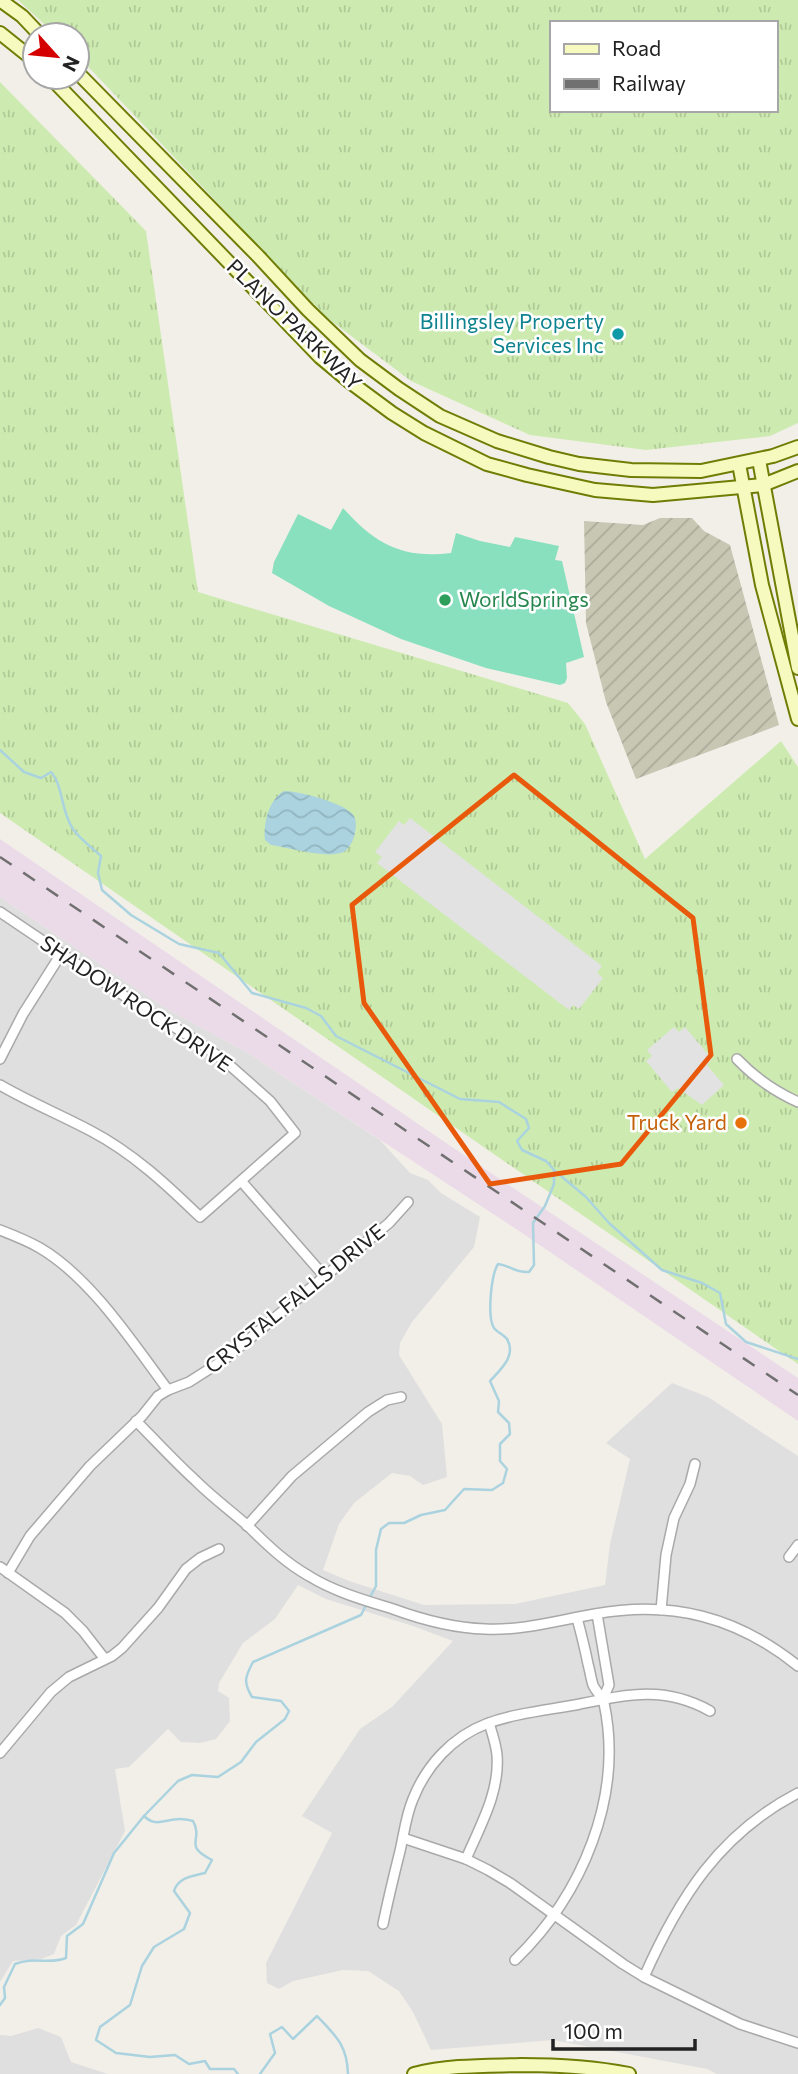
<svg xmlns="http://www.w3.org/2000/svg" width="798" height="2074" font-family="Commissioner,sans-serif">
  <defs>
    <pattern id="construction-furrows" width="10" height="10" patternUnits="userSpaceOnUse" patternTransform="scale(1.75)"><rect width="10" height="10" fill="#c7c7b4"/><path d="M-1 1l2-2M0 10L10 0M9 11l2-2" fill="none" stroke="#abab9a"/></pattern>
    <pattern id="grass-tufts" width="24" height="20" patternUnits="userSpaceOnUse" patternTransform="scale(1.75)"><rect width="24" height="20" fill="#cdebb0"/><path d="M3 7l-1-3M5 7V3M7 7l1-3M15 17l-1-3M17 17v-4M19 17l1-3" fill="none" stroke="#b0c997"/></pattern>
    <pattern id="water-waves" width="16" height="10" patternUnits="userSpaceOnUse" patternTransform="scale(1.75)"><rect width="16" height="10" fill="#aad3df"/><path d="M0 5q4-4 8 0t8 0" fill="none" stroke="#92b5bf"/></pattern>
  </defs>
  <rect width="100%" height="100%" fill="#f2efe9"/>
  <!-- residential -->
  <g fill="#e0dfdf">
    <path d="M 0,897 L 167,1009 L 248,1053 L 380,1140 L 410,1173 L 428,1180 L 441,1193 L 480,1217 L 474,1247 L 412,1322 L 400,1343 L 399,1355 L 442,1424 L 447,1477 L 423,1485 L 410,1476 L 392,1473 L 354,1503 L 339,1524 L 323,1570 L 349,1581 L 424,1605 L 515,1604 L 605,1585 L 610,1544 L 630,1459 L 606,1443 L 672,1383 L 708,1397 L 798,1456 L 798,2074 L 717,2074 L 707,2069 L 553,2040 L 431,2050 L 413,2012 L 399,1991 L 368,1971 L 343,1970 L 293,1981 L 279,1989 L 267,1983 L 266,1963 L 332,1833 L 302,1816 L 360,1729 L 392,1707 L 453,1641 L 413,1626 L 326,1599 L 298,1585 L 275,1619 L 243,1643 L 219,1683 L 218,1691 L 229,1698 L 230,1721 L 216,1739 L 200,1743 L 181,1742 L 168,1729 L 129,1767 L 115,1769 L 125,1831 L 76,1925 L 61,1936 L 54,1954 L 41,1959 L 13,1961 L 0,1982 Z"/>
    <path d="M 38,2028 L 61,2037 L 71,2062 L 108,2074 L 0,2074 L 0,2035 L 11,2036 Z"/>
  </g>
  <!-- railway -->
  <path fill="#ebdbe8" d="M 0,839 L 452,1147 L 798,1378 L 798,1421 L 522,1233 L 248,1053 L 167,1009 L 0,897 Z"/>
  <!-- construction -->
  <path fill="url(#construction-furrows)" d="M 660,518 L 692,518 L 704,531 L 730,545 L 779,725 L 636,779 L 606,702 L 586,623 L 584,521 L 643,525 Z"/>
  <!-- grass -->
  <g fill="url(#grass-tufts)" fill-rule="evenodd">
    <path d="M 18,0 L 798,0 L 798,423 L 770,436 L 646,450 L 530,435 L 411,381 L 326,317 L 77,55 L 77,35 L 56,35 ZM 551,23 L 775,23 L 775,110 L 551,110 Z"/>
    <path d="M 0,82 L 146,231 L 198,592 L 568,703 L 585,724 L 645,859 L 781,741 L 798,767 L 798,1364 L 0,813 Z"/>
  </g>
  <!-- pitch -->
  <path fill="#88e0be" d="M 343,508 C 375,544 403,559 451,553 L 456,533 L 480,541 L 510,547 L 515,537 L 559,546 L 555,560 L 562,561 L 584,657 L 566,663 L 567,678 L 565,683 L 560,685 L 486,668 L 401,639 L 329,606 L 272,573 L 274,562 L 298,514 L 331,530 Z"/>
  <!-- parking -->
  <g fill="#e2e2e2">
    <path d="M 410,818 L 602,966 L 597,973 L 603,978 L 579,1009 L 573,1005 L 569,1010 L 377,863 L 382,857 L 375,852 L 399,821 L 404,825 Z"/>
    <path d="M 674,1027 L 679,1032 L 685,1027 L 712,1059 L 707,1065 L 724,1085 L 702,1105 L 678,1088 L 672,1092 L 646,1061 L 652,1056 L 647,1050 Z"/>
  </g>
  <!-- water -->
  <path fill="url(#water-waves)" d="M 284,791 C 299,791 346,803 354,816 C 357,822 356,830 354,837 C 352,843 348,851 341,853 C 323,858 290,848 271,845 L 265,840 C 263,824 269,799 284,791 Z"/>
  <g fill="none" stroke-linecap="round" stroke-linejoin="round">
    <!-- stream -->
    <g stroke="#aad3df" stroke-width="2.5">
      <path d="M 0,750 L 24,772 L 41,778 L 51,772 C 63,785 61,812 73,829 C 80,839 92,848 101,856 L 98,873 L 102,890 L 131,915 L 179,944 L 219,953 L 252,993 L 306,1008 L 321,1016 L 336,1036 L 460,1099 L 499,1102 L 526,1119 L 529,1128 L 517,1141 L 522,1150 L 546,1161 L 554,1170 L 554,1184 L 545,1206 L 533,1223 L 534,1265 L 529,1272 C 515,1273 512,1266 498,1264 C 491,1275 487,1317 494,1328 C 497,1332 504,1335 507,1339 C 517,1356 500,1370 490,1381 L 499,1401 L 498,1412 L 509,1423 L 510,1434 L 500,1444 L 500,1461 L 507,1469 L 503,1483 L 492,1490 L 464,1489 L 445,1510 L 421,1515 L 404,1523 L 389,1523 L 381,1529 L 376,1550 L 376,1586 L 369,1599"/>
      <path d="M 555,1171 L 586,1197 L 609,1223 L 662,1270 L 702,1283 L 720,1293 L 726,1324 L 746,1342 L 798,1359"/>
      <path d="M 144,1816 C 156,1828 165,1819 180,1819 C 185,1819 189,1820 193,1821 C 204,1841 182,1845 212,1860 L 205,1873 C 193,1876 178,1877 174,1891 L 190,1913 L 184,1929 L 154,1947 L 142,1966 L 130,2005 L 100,2027 L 96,2040 L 116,2053 L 150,2057 L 175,2055 L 189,2064 L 205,2061 L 210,2069 L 234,2069 L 238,2074"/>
      <path d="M 0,2005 L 5,1998 L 4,1987 L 15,1964 C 35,1956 48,1965 66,1958 L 67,1936 L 83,1924 L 114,1853 L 144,1816 L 178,1781 L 192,1775 L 218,1777 L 241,1762 L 256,1742 L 285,1719 L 289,1711 L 281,1701 L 252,1697 C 243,1682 245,1677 253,1662 L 361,1615 L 366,1605"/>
      <path d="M 260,2074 L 275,2053 L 270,2034 L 282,2027 L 293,2039 L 317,2016 C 336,2036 347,2045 348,2074"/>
    </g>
    <!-- street casing -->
    <g stroke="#a9a9a9" stroke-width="12">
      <g id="street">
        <path d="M 0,912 L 126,997 L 200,1043 L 226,1062 L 270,1101 L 295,1133 L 200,1217 C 167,1185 133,1153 91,1131 C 61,1115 29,1102 0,1085"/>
        <path d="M 0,1059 L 23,1014 L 61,954"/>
        <path d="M 737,1059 C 755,1078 774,1091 798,1102"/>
        <path d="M 242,1182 L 325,1277"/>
        <path d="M 0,1230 C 13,1235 28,1241 40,1248 C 91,1278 133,1343 168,1390"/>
        <path d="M 136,1421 C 156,1441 175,1462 196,1481 C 212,1497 231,1511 248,1526 C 267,1545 286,1563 309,1576 C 335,1592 364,1600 393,1609 C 423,1620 453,1628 485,1629 C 522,1631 559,1620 595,1614 C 672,1600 737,1617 798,1666"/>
        <path d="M 247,1526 L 292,1476 L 368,1412 L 387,1400 L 401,1397"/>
        <path d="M 789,1557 L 798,1545"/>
        <path d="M 0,1567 L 65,1613 L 83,1631 L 104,1658"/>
        <path d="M 8,1573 L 30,1536 L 90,1466 L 142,1416 L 158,1396 L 168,1390 L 189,1382 L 225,1359 L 389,1223 L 408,1202"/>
        <path d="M 661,1610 L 666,1555 L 674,1518 L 690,1484 L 695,1464"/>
        <path d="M 597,1614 L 609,1685 L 603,1699"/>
        <path d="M 0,1753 L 51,1692 L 69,1677 L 112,1656 L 122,1648 L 158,1608 L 186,1569 L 200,1558 L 219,1549"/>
        <path d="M 403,1838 L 466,1859 L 488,1870 L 510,1883 L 623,1964 L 644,1977 L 740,2024 L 798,2043"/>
        <path d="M 466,1859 C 480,1826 500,1792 497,1755 C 496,1744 492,1733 489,1723"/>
        <path d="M 383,1924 C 388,1900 394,1875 400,1851 C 404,1834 406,1815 413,1799 C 426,1766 452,1737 486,1724 C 515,1713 549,1710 580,1704 C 629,1694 665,1686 710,1711"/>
        <path d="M 515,1960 C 582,1895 624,1797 604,1703 C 602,1696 596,1692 593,1685 C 591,1679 590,1671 588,1664 C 585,1649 581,1633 577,1618"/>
        <path d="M 644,1977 C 679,1898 719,1834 798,1793"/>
      </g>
    </g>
    <!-- secondary casing -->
    <g stroke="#707d05" stroke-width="16">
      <g id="secondary">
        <path d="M 0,0 L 22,16 L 40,35"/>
        <path d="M 0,33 L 35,61"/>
        <path d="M 77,72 L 258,256 L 308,310 L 360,360 L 399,389 L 440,416 L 497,441 L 549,457 L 579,464 L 631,470 L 701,471 L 773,456 L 798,447"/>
        <path d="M 50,77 L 320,357 L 350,382 L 392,413 L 424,433 L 487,464 L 527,475 L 595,490 L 653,495 L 763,485 L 798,471"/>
        <path d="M 759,460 L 798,668"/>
        <path d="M 739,464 L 762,585 L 798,719"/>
        <path d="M 414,2074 C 449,2065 485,2066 521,2065 C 558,2065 593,2067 629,2074"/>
      </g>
    </g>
    <!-- street -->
    <use href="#street" stroke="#fff" stroke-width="9"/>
    <!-- secondary -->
    <use href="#secondary" stroke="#f7fabf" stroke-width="12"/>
    <!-- rail -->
    <path stroke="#707070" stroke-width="2.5" stroke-dasharray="14 14" stroke-linecap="butt" d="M 0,857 L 798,1395"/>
  </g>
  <!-- marked area -->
  <path fill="none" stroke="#e8590c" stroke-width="5" stroke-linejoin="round" d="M 514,775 L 693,918 L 711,1055 L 621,1164 L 490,1184 L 364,1003 L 352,905 Z"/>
  <!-- markers -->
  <circle fill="#0f9aa8" stroke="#fff" stroke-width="2.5" cx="618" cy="334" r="7"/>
  <circle fill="#2e9e5b" stroke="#fff" stroke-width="2.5" cx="445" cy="600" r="7"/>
  <circle fill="#e8710a" stroke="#fff" stroke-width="2.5" cx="741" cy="1123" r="7"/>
  <g text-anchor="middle" stroke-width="5" stroke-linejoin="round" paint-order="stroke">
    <!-- culture labels -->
    <g font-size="21" fill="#0d838f" stroke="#fff" text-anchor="end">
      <text x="604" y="329">Billingsley Property<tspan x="604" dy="24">Services Inc</tspan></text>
    </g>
    <!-- street labels -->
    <g font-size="21" fill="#222" stroke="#fff">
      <text transform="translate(294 325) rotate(44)" y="7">PLANO PARKWAY</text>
      <text transform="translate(136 1004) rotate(34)" y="7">SHADOW ROCK DRIVE</text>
      <text transform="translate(295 1299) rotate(-39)" y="7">CRYSTAL FALLS DRIVE</text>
    </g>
    <!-- leisure labels -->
    <g font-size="21" fill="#27864d" stroke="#fff" text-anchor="start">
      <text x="459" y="607">WorldSprings</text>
    </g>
    <!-- food labels -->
    <g font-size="21" fill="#c56008" stroke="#fff" text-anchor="end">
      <text x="727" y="1130">Truck Yard</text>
    </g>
  </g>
  <!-- legend -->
  <rect x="550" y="21" width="228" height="91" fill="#ffffff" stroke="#a7a7a7" stroke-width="2"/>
  <rect x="564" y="44" width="35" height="10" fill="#f7fabf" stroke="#a7a7a7" stroke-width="2"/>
  <text x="612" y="56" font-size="21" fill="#222222">Road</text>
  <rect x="564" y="79" width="35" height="10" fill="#707070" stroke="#a7a7a7" stroke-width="2"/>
  <text x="612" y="91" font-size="21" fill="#222222">Railway</text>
  <!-- north arrow -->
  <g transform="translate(56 56) rotate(117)"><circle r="33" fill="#ffffff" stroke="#a7a7a7" stroke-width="2"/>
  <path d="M0-5L12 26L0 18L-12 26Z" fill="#d40000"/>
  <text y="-10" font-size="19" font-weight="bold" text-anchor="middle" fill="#222222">N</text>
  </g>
  <!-- scale -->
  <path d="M553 2039v10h142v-10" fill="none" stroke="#222222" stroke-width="3.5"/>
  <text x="564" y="2039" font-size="21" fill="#222222" stroke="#ffffff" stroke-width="5" paint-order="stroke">100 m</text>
</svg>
